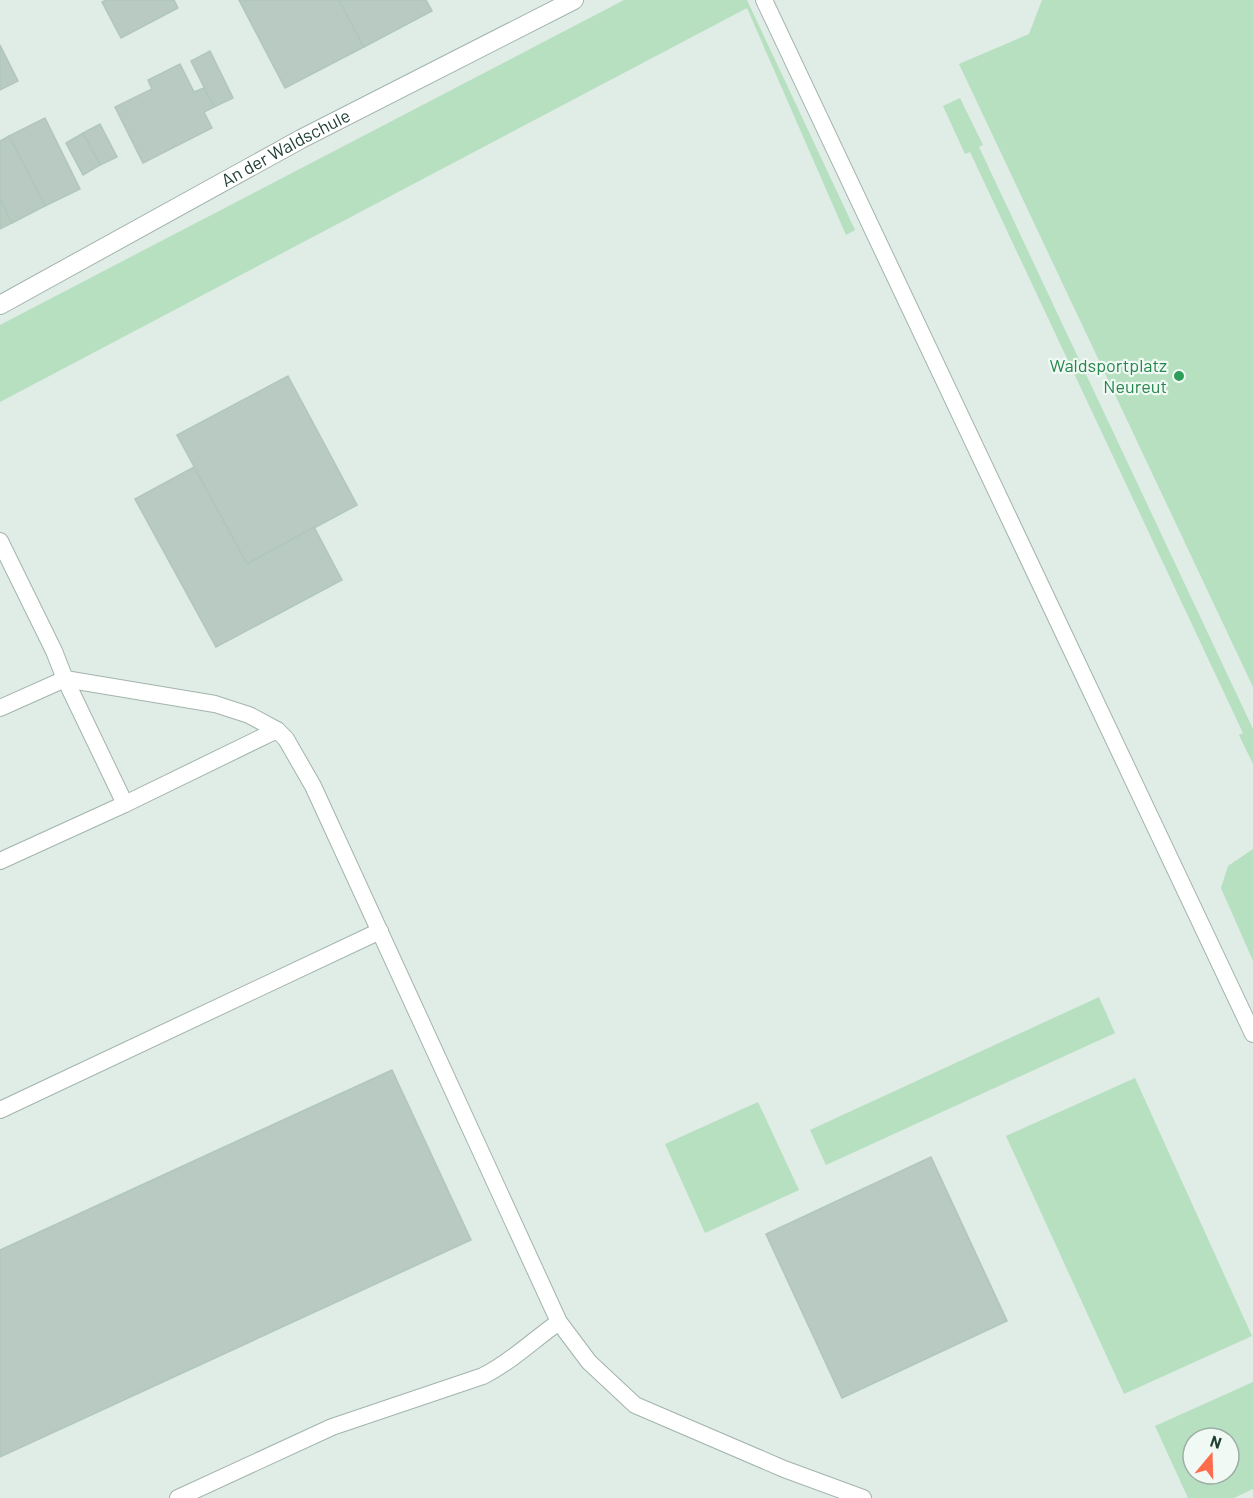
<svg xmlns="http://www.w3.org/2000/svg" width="1253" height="1498" font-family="Barlow,sans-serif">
  <rect width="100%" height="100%" fill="#e0ece6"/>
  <!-- green -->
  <g fill="#b6e0bf" fill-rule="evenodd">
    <path d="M 624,0 L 747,0 L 855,230 L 846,235 L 747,8 L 0,402 L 0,325 Z"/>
    <path d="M 1042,0 L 1253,0 L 1253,687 L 959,64 L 1029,34 Z"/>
    <path d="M 960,98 L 983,145 L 979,147 L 1253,729 L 1253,764 L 1239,735 L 1243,733 L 970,152 L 965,154 L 943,106 Z"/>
    <path d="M 1253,849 L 1253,961 L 1221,888 L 1228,866 Z"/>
    <path d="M 1099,997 L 1115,1033 L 826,1165 L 810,1130 Z"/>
    <path d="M 1135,1078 L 1252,1336 L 1124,1394 L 1006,1136 Z"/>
    <path d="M 758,1102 L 799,1190 L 705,1233 L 665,1144 Z"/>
    <path d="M 1253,1382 L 1253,1489 L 1234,1498 L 1188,1498 L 1155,1426 ZM 1193,1438 L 1229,1438 L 1229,1474 L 1193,1474 Z"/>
  </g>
  <!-- building -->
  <g fill="#b8cac1" stroke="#b1c7bc" stroke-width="1.5">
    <path d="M 106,0 L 174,0 L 178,8 L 121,38 L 102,2 Z"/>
    <path d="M 239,0 L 339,0 L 364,47 L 285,88 Z"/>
    <path d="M 339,0 L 426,0 L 432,11 L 364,47 Z"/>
    <path d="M 0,45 L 18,81 L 0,90 Z"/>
    <path d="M 210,51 L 233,98 L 214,107 L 191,61 Z"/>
    <path d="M 180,64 L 194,92 L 204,88 L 214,107 L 204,112 L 212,128 L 143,163 L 115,107 L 152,89 L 148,80 Z"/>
    <path d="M 45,118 L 80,189 L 45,206 L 9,136 Z"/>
    <path d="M 100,124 L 117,157 L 100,165 L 83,133 Z"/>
    <path d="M 83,133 L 100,165 L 83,175 L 66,143 Z"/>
    <path d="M 9,136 L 45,206 L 12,223 L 0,199 L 0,141 Z"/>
    <path d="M 0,199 L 12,223 L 0,229 Z"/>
    <path d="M 288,376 L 357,505 L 247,564 L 177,435 Z"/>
    <path d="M 194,467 L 247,564 L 314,527 L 342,580 L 216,647 L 135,499 Z"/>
    <path d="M 392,1070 L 471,1240 L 0,1457 L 0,1250 Z"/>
    <path d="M 931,1157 L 1007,1321 L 842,1398 L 766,1234 Z"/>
  </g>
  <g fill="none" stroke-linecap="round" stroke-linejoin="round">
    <!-- lane casing -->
    <g stroke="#a2b4ad" stroke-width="18">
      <g id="lane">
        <path d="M 764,0 L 1253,1034"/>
        <path d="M 0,541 L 54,651 L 65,679 L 215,704 L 249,715 L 277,730 L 286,739 L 313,786 L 559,1322 L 589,1362 L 635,1405 L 784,1469 L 863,1498"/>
        <path d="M 0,708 L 65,679 L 125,804"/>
        <path d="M 0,861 L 125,804 L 277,730"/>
        <path d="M 0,1110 L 380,931"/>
        <path d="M 178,1498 L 332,1427 L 483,1376 C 511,1362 533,1340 559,1322"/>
      </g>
    </g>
    <!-- street casing -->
    <g stroke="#a2b4ad" stroke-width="20">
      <g id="street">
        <path id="s1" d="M 0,305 L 301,139 L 574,0"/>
      </g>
    </g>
    <!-- lane -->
    <use href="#lane" stroke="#fff" stroke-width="16"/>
    <!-- street -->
    <use href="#street" stroke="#fff" stroke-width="18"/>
  </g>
  <!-- markers -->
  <circle fill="#2e9e5b" stroke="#f0f9f4" stroke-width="2" cx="1179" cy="376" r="6"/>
  <g text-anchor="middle" stroke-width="4.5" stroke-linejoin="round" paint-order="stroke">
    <!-- street labels -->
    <g font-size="18" fill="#1f3e34" stroke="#f0f9f4">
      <text dy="6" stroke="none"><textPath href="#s1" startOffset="326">An der Waldschule</textPath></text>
    </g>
    <!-- leisure labels -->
    <g font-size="18" fill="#27864d" stroke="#f0f9f4" text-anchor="end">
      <text x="1167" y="372">Waldsportplatz<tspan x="1167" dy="21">Neureut</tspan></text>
    </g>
  </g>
  <!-- north arrow -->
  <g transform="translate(1211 1456) rotate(19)"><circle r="28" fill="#f0f9f4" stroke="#9caea7" stroke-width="1.5"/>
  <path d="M0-4.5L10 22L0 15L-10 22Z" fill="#ff6c4b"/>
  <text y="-9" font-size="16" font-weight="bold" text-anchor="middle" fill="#1f3e34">N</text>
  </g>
</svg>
